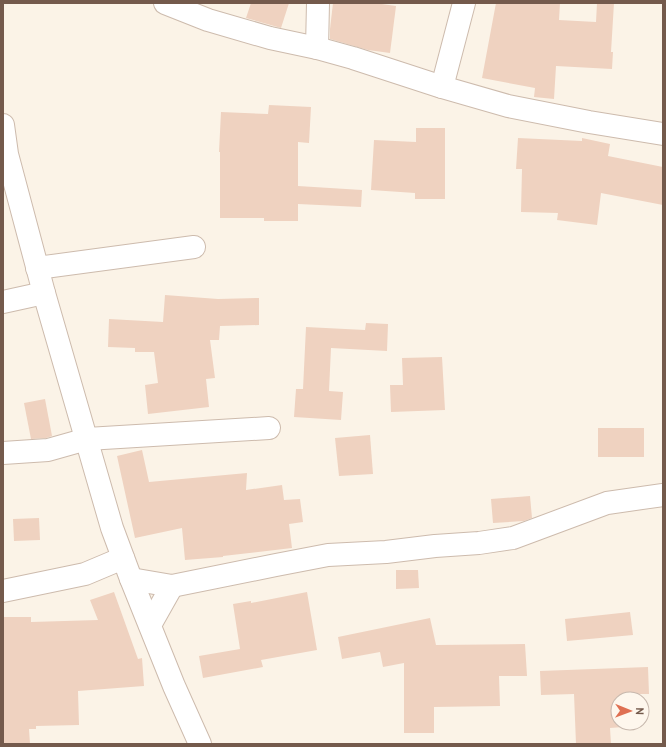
<svg xmlns="http://www.w3.org/2000/svg" width="666" height="747" font-family="'PT Sans',sans-serif">
  <rect width="100%" height="100%" fill="#fbf3e7"/>
  <!-- building -->
  <g fill="#efd2c0">
    <path d="M 251,3 L 289,3 L 281,28 L 246,18 Z"/>
    <path d="M 333,3 L 375,3 L 396,6 L 390,53 L 368,50 L 330,39 L 330,29 Z"/>
    <path d="M 496,3 L 560,3 L 559,20 L 596,22 L 597,3 L 614,3 L 611,52 L 613,52 L 612,69 L 556,66 L 554,99 L 534,97 L 535,88 L 482,78 Z"/>
    <path d="M 269,105 L 311,107 L 309,143 L 298,142 L 298,186 L 362,190 L 361,207 L 298,204 L 298,221 L 264,221 L 264,218 L 220,218 L 220,152 L 219,152 L 221,112 L 268,114 Z"/>
    <path d="M 416,128 L 445,128 L 445,199 L 415,199 L 415,193 L 371,190 L 374,140 L 416,142 Z"/>
    <path d="M 518,138 L 582,141 L 582,138 L 610,144 L 608,156 L 663,167 L 663,205 L 601,193 L 597,225 L 557,220 L 558,213 L 521,212 L 522,169 L 516,169 Z"/>
    <path d="M 165,295 L 218,299 L 259,298 L 259,325 L 220,326 L 219,340 L 210,340 L 215,378 L 206,379 L 209,407 L 148,414 L 145,385 L 158,383 L 154,352 L 135,352 L 135,348 L 108,347 L 109,319 L 163,322 Z"/>
    <path d="M 366,323 L 388,324 L 387,351 L 331,348 L 329,391 L 343,392 L 341,420 L 294,417 L 296,389 L 303,389 L 306,327 L 365,330 Z"/>
    <path d="M 442,357 L 445,410 L 391,412 L 390,385 L 403,385 L 402,358 Z"/>
    <path d="M 45,399 L 52,436 L 46,438 L 31,439 L 24,403 Z"/>
    <rect x="598" y="428" width="46" height="29"/>
    <path d="M 370,435 L 373,474 L 339,476 L 335,438 Z"/>
    <path d="M 142,450 L 149,482 L 247,473 L 246,490 L 282,485 L 284,500 L 300,499 L 303,522 L 289,524 L 292,548 L 223,556 L 223,557 L 185,560 L 182,528 L 135,538 L 117,456 Z"/>
    <path d="M 530,496 L 532,518 L 524,521 L 493,523 L 491,499 Z"/>
    <path d="M 39,518 L 40,540 L 14,541 L 13,519 Z"/>
    <path d="M 396,570 L 418,570 L 419,588 L 396,589 Z"/>
    <path d="M 114,592 L 138,659 L 142,658 L 144,686 L 78,691 L 79,725 L 36,726 L 36,729 L 29,729 L 30,744 L 3,744 L 3,617 L 31,617 L 31,622 L 98,620 L 90,600 Z"/>
    <path d="M 307,592 L 317,650 L 261,660 L 263,667 L 203,678 L 199,656 L 240,649 L 233,604 L 251,601 L 251,603 Z"/>
    <path d="M 630,612 L 633,635 L 567,641 L 565,619 Z"/>
    <path d="M 430,618 L 436,645 L 525,644 L 527,676 L 499,676 L 500,706 L 434,707 L 434,733 L 404,733 L 404,663 L 383,667 L 380,652 L 342,659 L 338,637 Z"/>
    <path d="M 648,667 L 649,694 L 635,694 L 635,699 L 618,699 L 618,723 L 637,723 L 637,726 L 610,728 L 611,744 L 576,744 L 574,694 L 541,695 L 540,671 Z"/>
  </g>
  <g fill="none" stroke-linecap="round" stroke-linejoin="round">
    <!-- street casing -->
    <g stroke="#cdbbad" stroke-width="24">
      <g id="street">
        <path d="M 165,3 L 208,20 L 270,38 L 317,48 L 353,58 L 442,87 L 508,106 L 589,122 L 663,134"/>
        <path d="M 317,48 L 318,3"/>
        <path d="M 442,87 L 464,3"/>
        <path d="M 3,125 L 7,154 L 44,293 L 112,528 L 131,579 L 174,686 L 200,744"/>
        <path d="M 37,268 L 194,247"/>
        <path d="M 3,302 L 44,293"/>
        <path d="M 3,453 L 48,450 L 87,439 L 269,428"/>
        <path d="M 131,579 L 172,586 L 276,565 L 328,555 L 386,552 L 435,546 L 479,543 L 513,538 L 607,503 L 663,495"/>
        <path d="M 3,591 L 85,574 L 123,558"/>
        <path d="M 150,625 L 172,586"/>
      </g>
    </g>
    <!-- street -->
    <use href="#street" stroke="#fff" stroke-width="22"/>
  </g>
  <!-- border -->
  <rect width="666" height="747" fill="none" stroke="#745a4c" stroke-width="8"/>
  <!-- north arrow -->
  <g transform="translate(630 711) rotate(91)"><circle r="19" fill="#fef7ed" stroke="#c7b8ad"/>
  <path d="M0-3L7 15L0 10L-7 15Z" fill="#df7052"/>
  <text y="-6" font-size="11" font-weight="bold" text-anchor="middle" fill="#745a4c">N</text>
  </g>
</svg>
